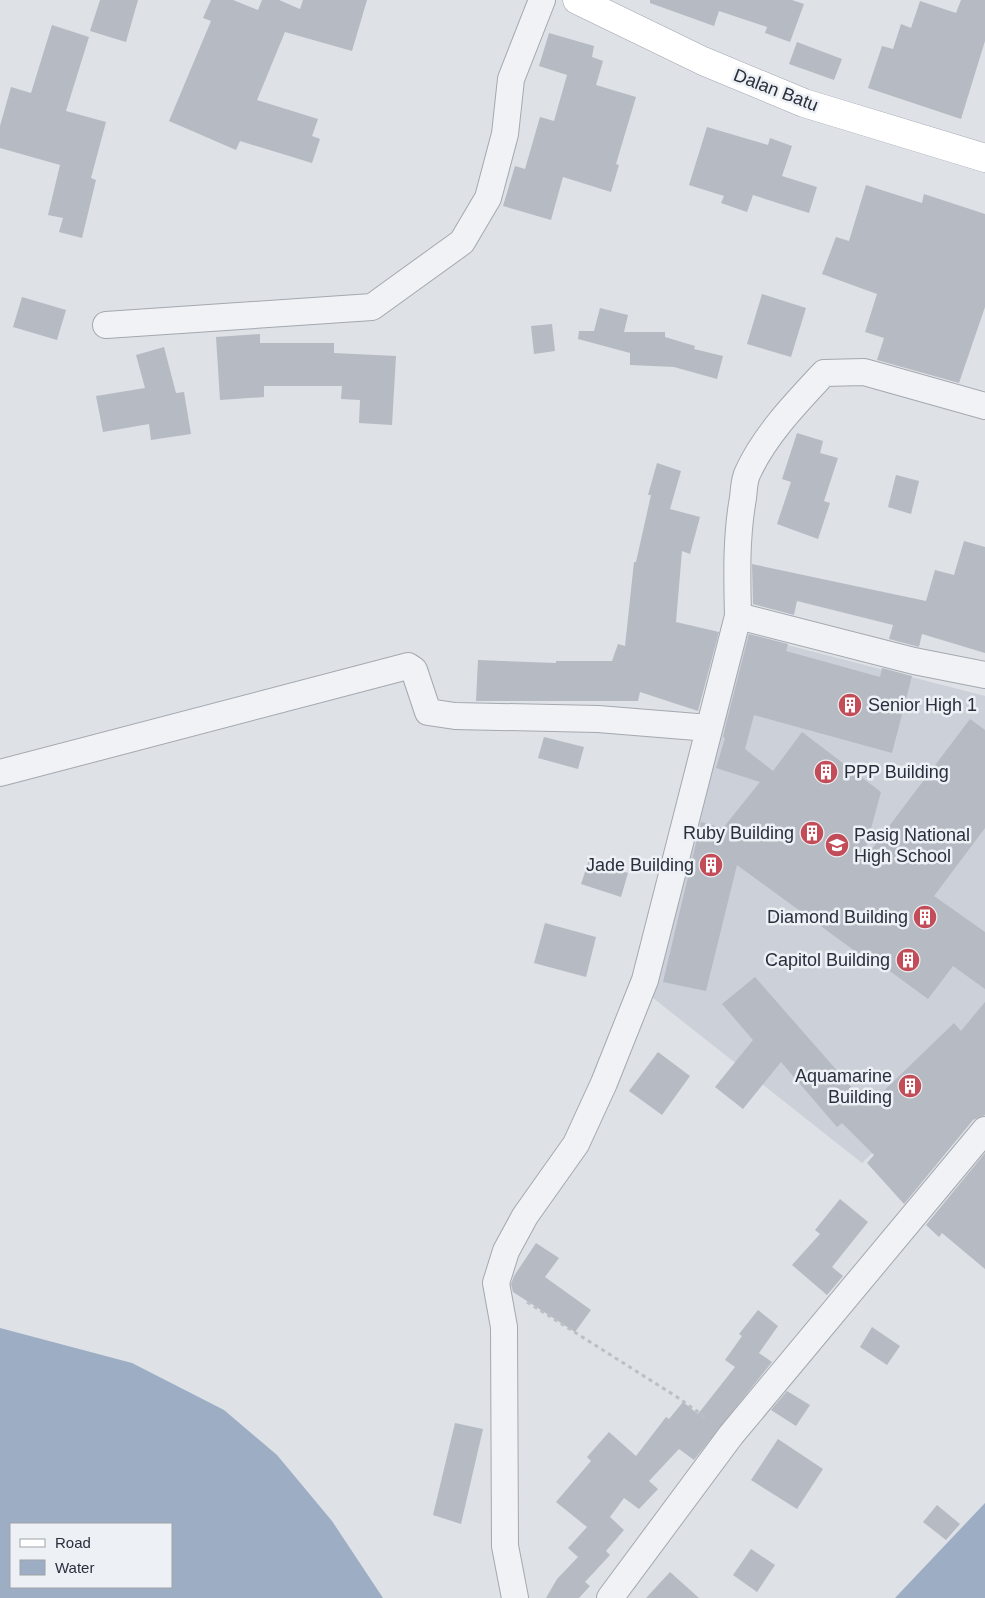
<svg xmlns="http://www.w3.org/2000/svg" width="985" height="1598" font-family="Arial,sans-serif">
  <rect width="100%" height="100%" fill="#dee1e6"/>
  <!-- built -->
  <path fill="#ccd0d8" d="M 745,634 L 985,696 L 985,1047 L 976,1053 L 862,1163 L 648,994 Z"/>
  <!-- water -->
  <g fill="#9cadc4" fill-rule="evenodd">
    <path d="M 0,1328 L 132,1363 L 224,1410 L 277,1455 L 332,1521 L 383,1598 L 0,1598 ZM 171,1524 L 171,1587 L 11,1587 L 11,1524 Z"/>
    <path d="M 985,1503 L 985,1598 L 895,1598 Z"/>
  </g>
  <!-- building -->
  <g fill="#b6bac3">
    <path d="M 100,0 L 138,0 L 126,42 L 90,31 Z"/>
    <path d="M 211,0 L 233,0 L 258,10 L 262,0 L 279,0 L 300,9 L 303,0 L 367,0 L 352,51 L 285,32 L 257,100 L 318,119 L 312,136 L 320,139 L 312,163 L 240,141 L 236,150 L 169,121 L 211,21 L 203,18 Z"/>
    <path d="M 650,0 L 792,0 L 804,4 L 790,42 L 765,33 L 767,27 L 719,11 L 714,26 L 650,3 Z"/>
    <path d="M 961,0 L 985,0 L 985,41 L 961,119 L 868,88 L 882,46 L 893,49 L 901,24 L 911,28 L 920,1 L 956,13 Z"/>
    <path d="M 52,25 L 89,37 L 66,111 L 106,122 L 91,178 L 96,180 L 82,238 L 59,232 L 63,218 L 48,215 L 60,165 L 0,148 L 0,126 L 11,87 L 31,93 Z"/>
    <path d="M 549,33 L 594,46 L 592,57 L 603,61 L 596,85 L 636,97 L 616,164 L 619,165 L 611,192 L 563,177 L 551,220 L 503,206 L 515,166 L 525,169 L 540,117 L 554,121 L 567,75 L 539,66 Z"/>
    <path d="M 797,42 L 842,59 L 834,80 L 789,64 Z"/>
    <path d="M 707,127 L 768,145 L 770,138 L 792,146 L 782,176 L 817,187 L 809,213 L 753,195 L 747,212 L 721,203 L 724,196 L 689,185 Z"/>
    <path d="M 866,185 L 922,203 L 924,194 L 985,214 L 985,307 L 959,383 L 877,360 L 884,338 L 865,332 L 877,294 L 822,274 L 836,237 L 849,241 Z"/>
    <path d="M 762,294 L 806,308 L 791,357 L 747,344 Z"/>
    <path d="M 22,297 L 66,310 L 57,340 L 13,327 Z"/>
    <path d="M 600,308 L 628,315 L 624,332 L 665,332 L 665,337 L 695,346 L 694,349 L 723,356 L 717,379 L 674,367 L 630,365 L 630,353 L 578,339 L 579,331 L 594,331 Z"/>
    <path d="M 552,324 L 555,351 L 534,354 L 531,326 Z"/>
    <path d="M 260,334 L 260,343 L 334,343 L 334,353 L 396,356 L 392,425 L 359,423 L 360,400 L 341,399 L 342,386 L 264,386 L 264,397 L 220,400 L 216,337 Z"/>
    <path d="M 164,347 L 176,393 L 184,392 L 191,434 L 151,440 L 149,424 L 103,432 L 96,396 L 145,388 L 136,355 Z"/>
    <path d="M 797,433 L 823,441 L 820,453 L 838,458 L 824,501 L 830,503 L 818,539 L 777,524 L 791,482 L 782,479 Z"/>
    <path d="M 657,463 L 681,471 L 670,509 L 700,517 L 690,554 L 682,551 L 676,622 L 719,632 L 698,711 L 640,692 L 638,701 L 476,701 L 478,660 L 556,663 L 556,661 L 612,661 L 618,644 L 625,646 L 634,562 L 636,562 L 651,495 L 648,495 Z"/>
    <path d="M 896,475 L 919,481 L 911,514 L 888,507 Z"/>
    <path d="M 964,541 L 985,547 L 985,653 L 922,634 L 919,647 L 889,639 L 893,625 L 797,601 L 794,615 L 753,604 L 752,564 L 926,601 L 935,570 L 954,575 Z"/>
    <path d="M 749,634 L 788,644 L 786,651 L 880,677 L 882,668 L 912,676 L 892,753 L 754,715 L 745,749 L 773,771 L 802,732 L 881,792 L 862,862 L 970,719 L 985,730 L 985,828 L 934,896 L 985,932 L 985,989 L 953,966 L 928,999 L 861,950 L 859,954 L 737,865 L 706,991 L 663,982 L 701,822 L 723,828 L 760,782 L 716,768 L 725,738 L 723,737 L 727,720 Z"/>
    <path d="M 544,737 L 584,747 L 578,769 L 538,758 Z"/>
    <path d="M 589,860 L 628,873 L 621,897 L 581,884 Z"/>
    <path d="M 545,923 L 596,937 L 586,977 L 534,963 Z"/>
    <path d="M 755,977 L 868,1106 L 954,1023 L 961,1031 L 985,1002 L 985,1115 L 973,1120 L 904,1204 L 867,1163 L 874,1155 L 842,1123 L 837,1127 L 781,1062 L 743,1109 L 715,1087 L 753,1040 L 722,1004 Z"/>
    <path d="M 658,1052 L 690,1076 L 662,1115 L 629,1091 Z"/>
    <path d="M 985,1153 L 985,1269 L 942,1233 L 939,1237 L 926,1225 Z"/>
    <path d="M 840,1199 L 868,1222 L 832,1267 L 843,1276 L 827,1295 L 792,1265 L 820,1234 L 815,1230 Z"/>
    <path d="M 536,1243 L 559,1258 L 545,1277 L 591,1310 L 575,1332 L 513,1292 L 511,1284 L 514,1276 Z"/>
    <path d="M 758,1310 L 778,1326 L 759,1353 L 772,1362 L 694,1460 L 679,1449 L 649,1481 L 658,1489 L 639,1509 L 624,1498 L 610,1517 L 624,1530 L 606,1551 L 610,1555 L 585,1582 L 590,1586 L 579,1598 L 546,1598 L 557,1579 L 578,1557 L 568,1548 L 587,1527 L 556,1502 L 591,1461 L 587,1457 L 609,1432 L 636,1456 L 666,1417 L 669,1419 L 683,1402 L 698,1414 L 735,1367 L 725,1360 L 742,1336 L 739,1334 Z"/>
    <path d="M 872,1327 L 900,1346 L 887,1365 L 860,1347 Z"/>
    <path d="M 787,1391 L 810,1405 L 796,1426 L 771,1410 Z"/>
    <path d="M 455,1423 L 483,1429 L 461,1524 L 433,1515 Z"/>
    <path d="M 778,1439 L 823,1469 L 797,1509 L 751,1480 Z"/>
    <path d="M 937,1505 L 960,1524 L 946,1540 L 923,1522 Z"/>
    <path d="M 751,1549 L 775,1565 L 757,1592 L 733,1575 Z"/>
    <path d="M 670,1572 L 699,1598 L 646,1598 Z"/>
  </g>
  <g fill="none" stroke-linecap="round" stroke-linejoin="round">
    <!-- minor casing -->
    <g stroke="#a4a8b0" stroke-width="28">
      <g id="minor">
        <path d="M 106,325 L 372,307 L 462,242 L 488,198 L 505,134 L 511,79 L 542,0"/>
        <path d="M 738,616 C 737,576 736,537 743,498 C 744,490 744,479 748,472 C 765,435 796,403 824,373 L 864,372 L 985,406"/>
        <path d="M 0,773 L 408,666 L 414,670 L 428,712 L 455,716 L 598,719 L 709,728"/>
        <path d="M 515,1598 L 505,1546 L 504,1327 L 496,1283 L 506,1251 L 525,1216 L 576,1144 L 604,1083 L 645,980 L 738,616 L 914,661 L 985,675"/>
        <path d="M 610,1598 L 731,1435 L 985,1130"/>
      </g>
    </g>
    <!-- primary casing -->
    <g stroke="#9ea5b1" stroke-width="29">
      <path id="primary" d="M 577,0 L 703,61 L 804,103 L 985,158"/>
    </g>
    <!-- path -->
    <path stroke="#bcbfc5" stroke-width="3" stroke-dasharray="4 4" stroke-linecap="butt" d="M 527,1302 L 677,1397 L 708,1419"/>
    <!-- minor -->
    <use href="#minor" stroke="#f0f2f5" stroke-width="26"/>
    <!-- primary -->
    <use href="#primary" stroke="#fff" stroke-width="28"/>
  </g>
  <!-- icons -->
  <defs>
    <g id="building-disc" transform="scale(1.25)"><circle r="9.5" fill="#c24c58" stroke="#edf0f4"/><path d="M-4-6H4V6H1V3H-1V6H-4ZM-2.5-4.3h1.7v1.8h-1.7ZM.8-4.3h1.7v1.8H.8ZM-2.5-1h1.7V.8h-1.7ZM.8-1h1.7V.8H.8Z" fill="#fff"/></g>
    <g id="school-disc" transform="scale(1.25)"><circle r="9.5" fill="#c24c58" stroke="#edf0f4"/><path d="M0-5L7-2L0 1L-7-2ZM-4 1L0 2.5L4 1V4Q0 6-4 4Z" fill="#fff"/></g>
  </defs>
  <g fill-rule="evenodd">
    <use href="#building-disc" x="850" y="705"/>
    <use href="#building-disc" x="826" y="772"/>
    <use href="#building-disc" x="812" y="833"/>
    <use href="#school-disc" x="837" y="845"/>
    <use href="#building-disc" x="711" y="865"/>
    <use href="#building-disc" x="925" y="917"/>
    <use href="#building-disc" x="908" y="960"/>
    <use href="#building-disc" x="910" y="1086"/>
  </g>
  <g text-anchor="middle" stroke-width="5" stroke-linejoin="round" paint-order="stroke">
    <!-- street labels -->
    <g font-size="18" fill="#292f3c" stroke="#edf0f4">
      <text transform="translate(776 90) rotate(21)" y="6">Dalan Batu</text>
    </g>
    <!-- poi labels -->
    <g font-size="18" fill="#292f3c" stroke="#edf0f4" text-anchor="end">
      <text x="868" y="711" text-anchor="start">Senior High 1</text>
      <text x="844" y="778" text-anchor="start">PPP Building</text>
      <text x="794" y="839">Ruby Building</text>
      <text x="854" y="841" text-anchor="start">Pasig National<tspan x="854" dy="21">High School</tspan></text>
      <text x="694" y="871">Jade Building</text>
      <text x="908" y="923">Diamond Building</text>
      <text x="890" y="966">Capitol Building</text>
      <text x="892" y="1082">Aquamarine<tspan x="892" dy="21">Building</tspan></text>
    </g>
  </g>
  <!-- legend -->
  <rect x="10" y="1523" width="162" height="65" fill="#edf0f4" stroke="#9fa3aa"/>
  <rect x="20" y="1539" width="25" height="8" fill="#ffffff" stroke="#9fa3aa"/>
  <text x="55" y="1548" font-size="15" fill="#292f3c">Road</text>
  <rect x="20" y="1560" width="25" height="15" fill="#9cadc4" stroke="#9fa3aa"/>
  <text x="55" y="1573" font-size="15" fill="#292f3c">Water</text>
</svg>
